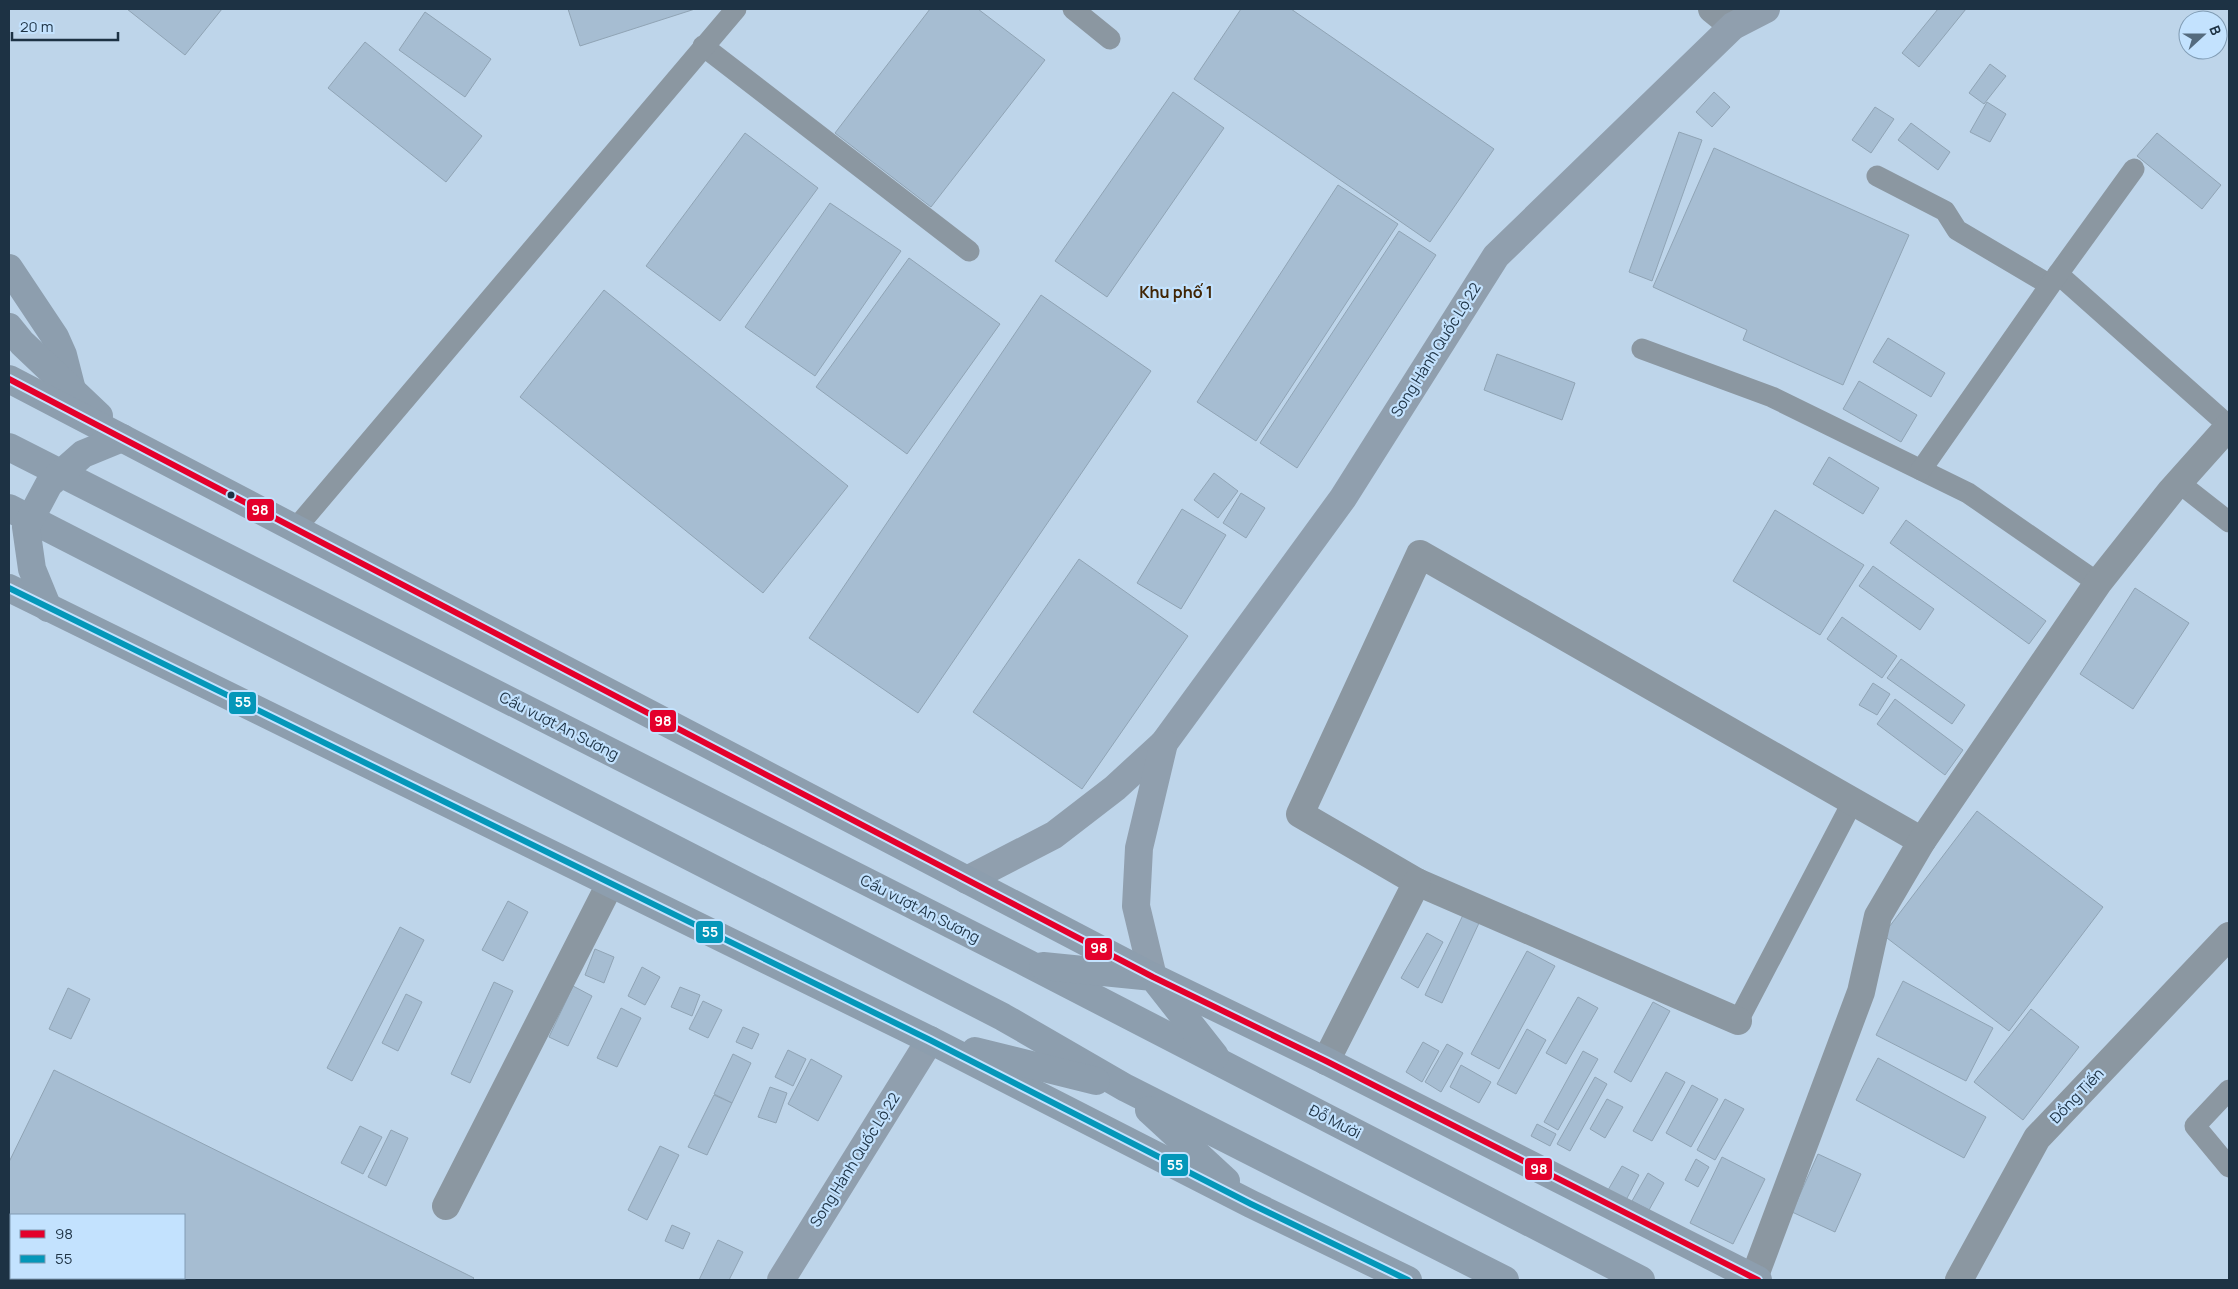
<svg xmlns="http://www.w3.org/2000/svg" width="2238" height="1289" font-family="Manrope,sans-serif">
  <rect width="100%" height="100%" fill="#bed5ea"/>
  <!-- building -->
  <g fill="#a6bdd2" stroke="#90a4b5" fill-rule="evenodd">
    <path d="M 127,9 L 222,9 L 185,55 Z"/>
    <path d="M 568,9 L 695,9 L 580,46 Z"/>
    <path d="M 930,9 L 978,9 L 1045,60 L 931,207 L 835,133 Z"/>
    <path d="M 1241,9 L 1291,9 L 1494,149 L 1430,242 L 1194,79 Z"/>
    <path d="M 1938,9 L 1966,9 L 1919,67 L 1902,53 Z"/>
    <path d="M 425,12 L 491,59 L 465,97 L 399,50 Z"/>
    <path d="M 365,42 L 482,136 L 446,182 L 328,88 Z"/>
    <path d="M 1990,64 L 2006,76 L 1984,104 L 1969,93 Z"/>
    <path d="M 1173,92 L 1224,128 L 1107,297 L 1055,261 Z"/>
    <path d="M 1714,92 L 1730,107 L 1712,127 L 1696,112 Z"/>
    <path d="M 1987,102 L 2006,114 L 1990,142 L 1970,132 Z"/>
    <path d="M 1875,107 L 1894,119 L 1871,153 L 1852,140 Z"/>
    <path d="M 1911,123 L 1950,152 L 1938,170 L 1898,140 Z"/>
    <path d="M 1679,132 L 1702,140 L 1652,281 L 1629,272 Z"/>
    <path d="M 745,133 L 818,188 L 720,321 L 646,266 Z"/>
    <path d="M 2157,133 L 2221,185 L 2202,209 L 2137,156 Z"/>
    <path d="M 1714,148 L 1909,235 L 1843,385 L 1743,340 L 1747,330 L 1653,287 Z"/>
    <path d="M 1338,185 L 1398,224 L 1256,441 L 1197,402 Z"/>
    <path d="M 830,203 L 901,251 L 815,376 L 745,327 Z"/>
    <path d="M 1399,231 L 1436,255 L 1297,468 L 1260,443 Z"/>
    <path d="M 909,258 L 1000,324 L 907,454 L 816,387 Z"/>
    <path d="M 604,290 L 848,486 L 763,593 L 520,397 Z"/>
    <path d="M 1041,295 L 1151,371 L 918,713 L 809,638 Z"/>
    <path d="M 1888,338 L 1945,373 L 1931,397 L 1873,362 Z"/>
    <path d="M 1497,354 L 1575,383 L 1562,420 L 1484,390 Z"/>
    <path d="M 1859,381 L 1917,415 L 1901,442 L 1843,409 Z"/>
    <path d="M 1829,457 L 1879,488 L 1863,514 L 1813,484 Z"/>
    <path d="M 1214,473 L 1238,491 L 1218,518 L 1194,500 Z"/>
    <path d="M 1241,493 L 1265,508 L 1246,538 L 1223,523 Z"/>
    <path d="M 1182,509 L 1226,535 L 1181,609 L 1137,583 Z"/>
    <path d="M 1775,510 L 1864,565 L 1820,635 L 1733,581 Z"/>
    <path d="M 1906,520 L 2046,621 L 2029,644 L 1890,543 Z"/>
    <path d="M 1079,559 L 1188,636 L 1082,789 L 973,712 Z"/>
    <path d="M 1873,566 L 1934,609 L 1920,630 L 1859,586 Z"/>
    <path d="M 2135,588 L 2189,623 L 2133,709 L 2080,674 Z"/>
    <path d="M 1842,617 L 1897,656 L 1882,678 L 1827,639 Z"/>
    <path d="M 1901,659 L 1965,705 L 1952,724 L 1887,678 Z"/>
    <path d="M 1873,683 L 1890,694 L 1877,715 L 1859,705 Z"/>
    <path d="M 1895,699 L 1963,750 L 1945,775 L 1877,724 Z"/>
    <path d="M 1977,811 L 2103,907 L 2009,1031 L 1883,935 Z"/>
    <path d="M 508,901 L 528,912 L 503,961 L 482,950 Z"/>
    <path d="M 1463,915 L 1479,923 L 1442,1003 L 1425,995 Z"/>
    <path d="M 400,927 L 424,940 L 352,1081 L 327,1068 Z"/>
    <path d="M 1427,933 L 1443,942 L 1418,988 L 1401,978 Z"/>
    <path d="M 595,949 L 614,957 L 604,983 L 585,975 Z"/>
    <path d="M 1527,951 L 1555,966 L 1499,1069 L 1471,1054 Z"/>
    <path d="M 642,967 L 660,977 L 645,1005 L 628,996 Z"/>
    <path d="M 1903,981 L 1993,1028 L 1966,1081 L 1876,1035 Z"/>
    <path d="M 494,982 L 513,991 L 470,1083 L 451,1074 Z"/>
    <path d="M 573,986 L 592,996 L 568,1046 L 549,1037 Z"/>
    <path d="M 680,987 L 700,995 L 692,1016 L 671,1007 Z"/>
    <path d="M 68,988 L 90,999 L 71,1039 L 49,1029 Z"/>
    <path d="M 406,994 L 422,1002 L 398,1051 L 382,1043 Z"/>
    <path d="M 1578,997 L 1598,1008 L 1566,1064 L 1546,1053 Z"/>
    <path d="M 703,1001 L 722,1010 L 708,1038 L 689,1029 Z"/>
    <path d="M 1653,1002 L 1670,1011 L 1631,1082 L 1614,1072 Z"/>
    <path d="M 621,1008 L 641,1018 L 617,1067 L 597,1058 Z"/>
    <path d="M 2031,1009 L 2079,1047 L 2023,1120 L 1974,1082 Z"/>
    <path d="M 743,1027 L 759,1034 L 752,1049 L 736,1042 Z"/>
    <path d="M 1527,1029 L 1546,1040 L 1516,1094 L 1497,1084 Z"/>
    <path d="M 1423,1042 L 1439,1051 L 1422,1082 L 1406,1072 Z"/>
    <path d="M 1447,1044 L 1463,1053 L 1441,1092 L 1425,1082 Z"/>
    <path d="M 788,1050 L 806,1059 L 793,1086 L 775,1077 Z"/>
    <path d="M 1583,1051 L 1598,1059 L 1558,1130 L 1544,1122 Z"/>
    <path d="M 733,1054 L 751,1063 L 732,1103 L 714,1094 Z"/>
    <path d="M 1878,1058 L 1986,1117 L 1964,1158 L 1856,1100 Z"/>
    <path d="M 811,1059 L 842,1076 L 818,1121 L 788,1104 Z"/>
    <path d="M 1461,1065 L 1491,1082 L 1479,1103 L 1450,1087 Z"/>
    <path d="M 54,1070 L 474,1278 L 472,1280 L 9,1280 L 9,1162 ZM 11,1215 L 184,1215 L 184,1278 L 11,1278 Z"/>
    <path d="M 1666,1072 L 1685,1082 L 1652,1141 L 1633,1131 Z"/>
    <path d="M 1595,1077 L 1607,1084 L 1570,1151 L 1557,1144 Z"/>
    <path d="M 1692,1085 L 1718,1099 L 1691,1147 L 1666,1133 Z"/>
    <path d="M 770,1087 L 787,1093 L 776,1123 L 758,1117 Z"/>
    <path d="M 714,1095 L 732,1103 L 707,1155 L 688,1147 Z"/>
    <path d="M 1607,1099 L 1623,1107 L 1605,1138 L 1590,1129 Z"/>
    <path d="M 1725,1099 L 1744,1109 L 1715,1160 L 1697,1150 Z"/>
    <path d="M 1537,1124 L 1556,1134 L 1550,1146 L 1531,1136 Z"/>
    <path d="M 360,1126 L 382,1137 L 363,1174 L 341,1163 Z"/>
    <path d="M 391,1130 L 408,1138 L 386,1186 L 368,1177 Z"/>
    <path d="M 660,1146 L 679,1155 L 647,1220 L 628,1210 Z"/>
    <path d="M 1818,1154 L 1861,1174 L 1835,1232 L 1792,1212 Z"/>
    <path d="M 1722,1157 L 1765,1179 L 1733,1244 L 1690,1223 Z"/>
    <path d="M 1696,1159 L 1709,1167 L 1698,1187 L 1685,1180 Z"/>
    <path d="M 1622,1166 L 1639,1175 L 1626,1200 L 1608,1190 Z"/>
    <path d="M 1648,1173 L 1664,1183 L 1649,1210 L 1632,1201 Z"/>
    <path d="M 672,1225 L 690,1233 L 683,1249 L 665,1241 Z"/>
    <path d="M 718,1240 L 743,1252 L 729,1280 L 699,1280 Z"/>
  </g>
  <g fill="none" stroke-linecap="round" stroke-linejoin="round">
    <!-- lane -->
    <g stroke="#8b97a1" stroke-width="21">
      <path d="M 1073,9 L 1110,39"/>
      <path d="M 703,46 L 969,251"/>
      <path d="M 1877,176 L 1945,211 L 1957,230 L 2050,285"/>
      <path d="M 2058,274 L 2229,426"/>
      <path d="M 1642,349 L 1772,397 L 1968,493 L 2098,583"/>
      <path d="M 1921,470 L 2058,274 L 2134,169"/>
      <path d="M 2178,482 L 2229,522"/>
      <path d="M 296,528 L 736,9"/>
      <path d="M 1738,1021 L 1853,801"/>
      <path d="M 2229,1090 L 2195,1126 L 2229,1167"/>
    </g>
    <!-- street -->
    <g stroke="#8b97a1" stroke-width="28">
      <path d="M 1712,9 L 1733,26"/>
      <path d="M 1738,1021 L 1417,882 L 1300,814 L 1420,554 L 1922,841"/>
      <path d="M 1326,1061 L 1417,882"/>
      <path d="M 446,1206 L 610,884"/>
      <path d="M 1754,1278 L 1861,992 L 1878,916 L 1922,841 L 2098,583 L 2171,491 L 2229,426"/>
      <path d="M 1959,1280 L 2037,1138 L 2229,936"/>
    </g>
    <!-- secondary -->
    <g stroke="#909fae" stroke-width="28">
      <path d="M 967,880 L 1054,835 L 1115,788 L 1164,743 L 1343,498 L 1496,256 L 1733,26 L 1766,9"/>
      <path d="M 1153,977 L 1136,906 L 1139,848 L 1164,743"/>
      <path d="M 781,1280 L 930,1040"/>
    </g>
    <!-- highway -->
    <g stroke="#8d9eae" stroke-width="28">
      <path d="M 9,268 L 55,337 L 63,355 L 72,390"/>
      <path d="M 9,327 L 22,343 L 99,416"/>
      <path d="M 9,379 L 1153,977 L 1326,1061 L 1758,1280"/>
      <path d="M 9,447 L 1029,964 L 1641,1280"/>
      <path d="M 9,508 L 1003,1017 L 1126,1088 L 1505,1280"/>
      <path d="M 9,588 L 930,1040 L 1251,1204 L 1408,1280"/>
      <path d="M 48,608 L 32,569 L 26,527 L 49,484 L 83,454 L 122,438"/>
      <path d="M 1043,966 L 1153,977 L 1215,1056"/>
      <path d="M 975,1051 L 1096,1081"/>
      <path d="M 1149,1110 L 1226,1181"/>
    </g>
    <!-- bus-1 casing -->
    <g stroke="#c3e2fe" stroke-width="10">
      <path id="bus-1" d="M 9,379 L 1153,977 L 1326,1061 L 1758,1280"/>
    </g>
    <!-- bus-2 casing -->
    <g stroke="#c3e2fe" stroke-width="10">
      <path id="bus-2" d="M 9,588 L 930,1040 L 1251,1204 L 1408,1280"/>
    </g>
    <!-- bus-1 -->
    <use href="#bus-1" stroke="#e4002b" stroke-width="6"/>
    <!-- bus-2 -->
    <use href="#bus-2" stroke="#0497b9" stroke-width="6"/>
  </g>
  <!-- markers -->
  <circle fill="#1d3244" stroke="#c3e2fe" stroke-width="2" cx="231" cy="495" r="4.5"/>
  <g text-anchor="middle" stroke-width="4.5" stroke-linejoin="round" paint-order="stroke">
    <!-- street labels -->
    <g font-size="15" fill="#1d3244" stroke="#c3e2fe">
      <text transform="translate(1436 350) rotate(-58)" y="5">Song Hành Quốc Lộ 22</text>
      <text transform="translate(559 726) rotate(27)" y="5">Cầu vượt An Sương</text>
      <text transform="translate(920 909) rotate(27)" y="5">Cầu vượt An Sương</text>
      <text transform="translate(2077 1096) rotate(-46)" y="5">Đồng Tiến</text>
      <text transform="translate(1335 1122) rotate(27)" y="5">Đỗ Mười</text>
      <text transform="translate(855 1160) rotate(-58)" y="5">Song Hành Quốc Lộ 22</text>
    </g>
    <!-- neighbourhood labels -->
    <g font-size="16" font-weight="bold" fill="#412606" stroke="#c3e2fe">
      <text x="1176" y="298">Khu phố 1</text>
    </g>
  </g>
  <g stroke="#c3e2fe" stroke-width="2">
    <rect x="246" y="498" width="29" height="24" rx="5" fill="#e4002b"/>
    <rect x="228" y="691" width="29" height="24" rx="5" fill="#0497b9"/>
    <rect x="649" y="709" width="28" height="24" rx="5" fill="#e4002b"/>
    <rect x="695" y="920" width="29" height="24" rx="5" fill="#0497b9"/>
    <rect x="1084" y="937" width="29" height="24" rx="5" fill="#e4002b"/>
    <rect x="1160" y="1153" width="29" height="24" rx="5" fill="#0497b9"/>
    <rect x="1524" y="1157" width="29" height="24" rx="5" fill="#e4002b"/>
  </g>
  <g font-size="14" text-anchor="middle" font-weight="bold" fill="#fff">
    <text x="260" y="515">98</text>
    <text x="243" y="707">55</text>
    <text x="663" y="726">98</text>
    <text x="710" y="937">55</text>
    <text x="1099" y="953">98</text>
    <text x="1175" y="1170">55</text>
    <text x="1539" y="1174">98</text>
  </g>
  <!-- border -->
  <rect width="2238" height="1289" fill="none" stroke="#1d3244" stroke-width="20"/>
  <!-- legend -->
  <rect x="10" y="1214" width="175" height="65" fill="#c3e2fe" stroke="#819cb4"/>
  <rect x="20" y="1230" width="25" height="8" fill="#e4002b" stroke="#819cb4"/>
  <text x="55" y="1239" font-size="15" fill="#1d3244">98</text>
  <rect x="20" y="1255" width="25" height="8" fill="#0497b9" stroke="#819cb4"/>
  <text x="55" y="1264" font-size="15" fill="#1d3244">55</text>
  <!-- north arrow -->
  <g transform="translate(2203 35) rotate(69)"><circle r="24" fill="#c3e2fe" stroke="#819cb4"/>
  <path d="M0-4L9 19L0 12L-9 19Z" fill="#556b7e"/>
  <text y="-8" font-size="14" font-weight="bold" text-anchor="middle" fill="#1d3244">B</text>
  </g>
  <!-- scale -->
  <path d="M12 32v8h106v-8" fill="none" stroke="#1d3244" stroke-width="2.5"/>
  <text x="20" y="32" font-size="15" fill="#1d3244" stroke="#c3e2fe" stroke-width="4" paint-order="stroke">20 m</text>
</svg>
